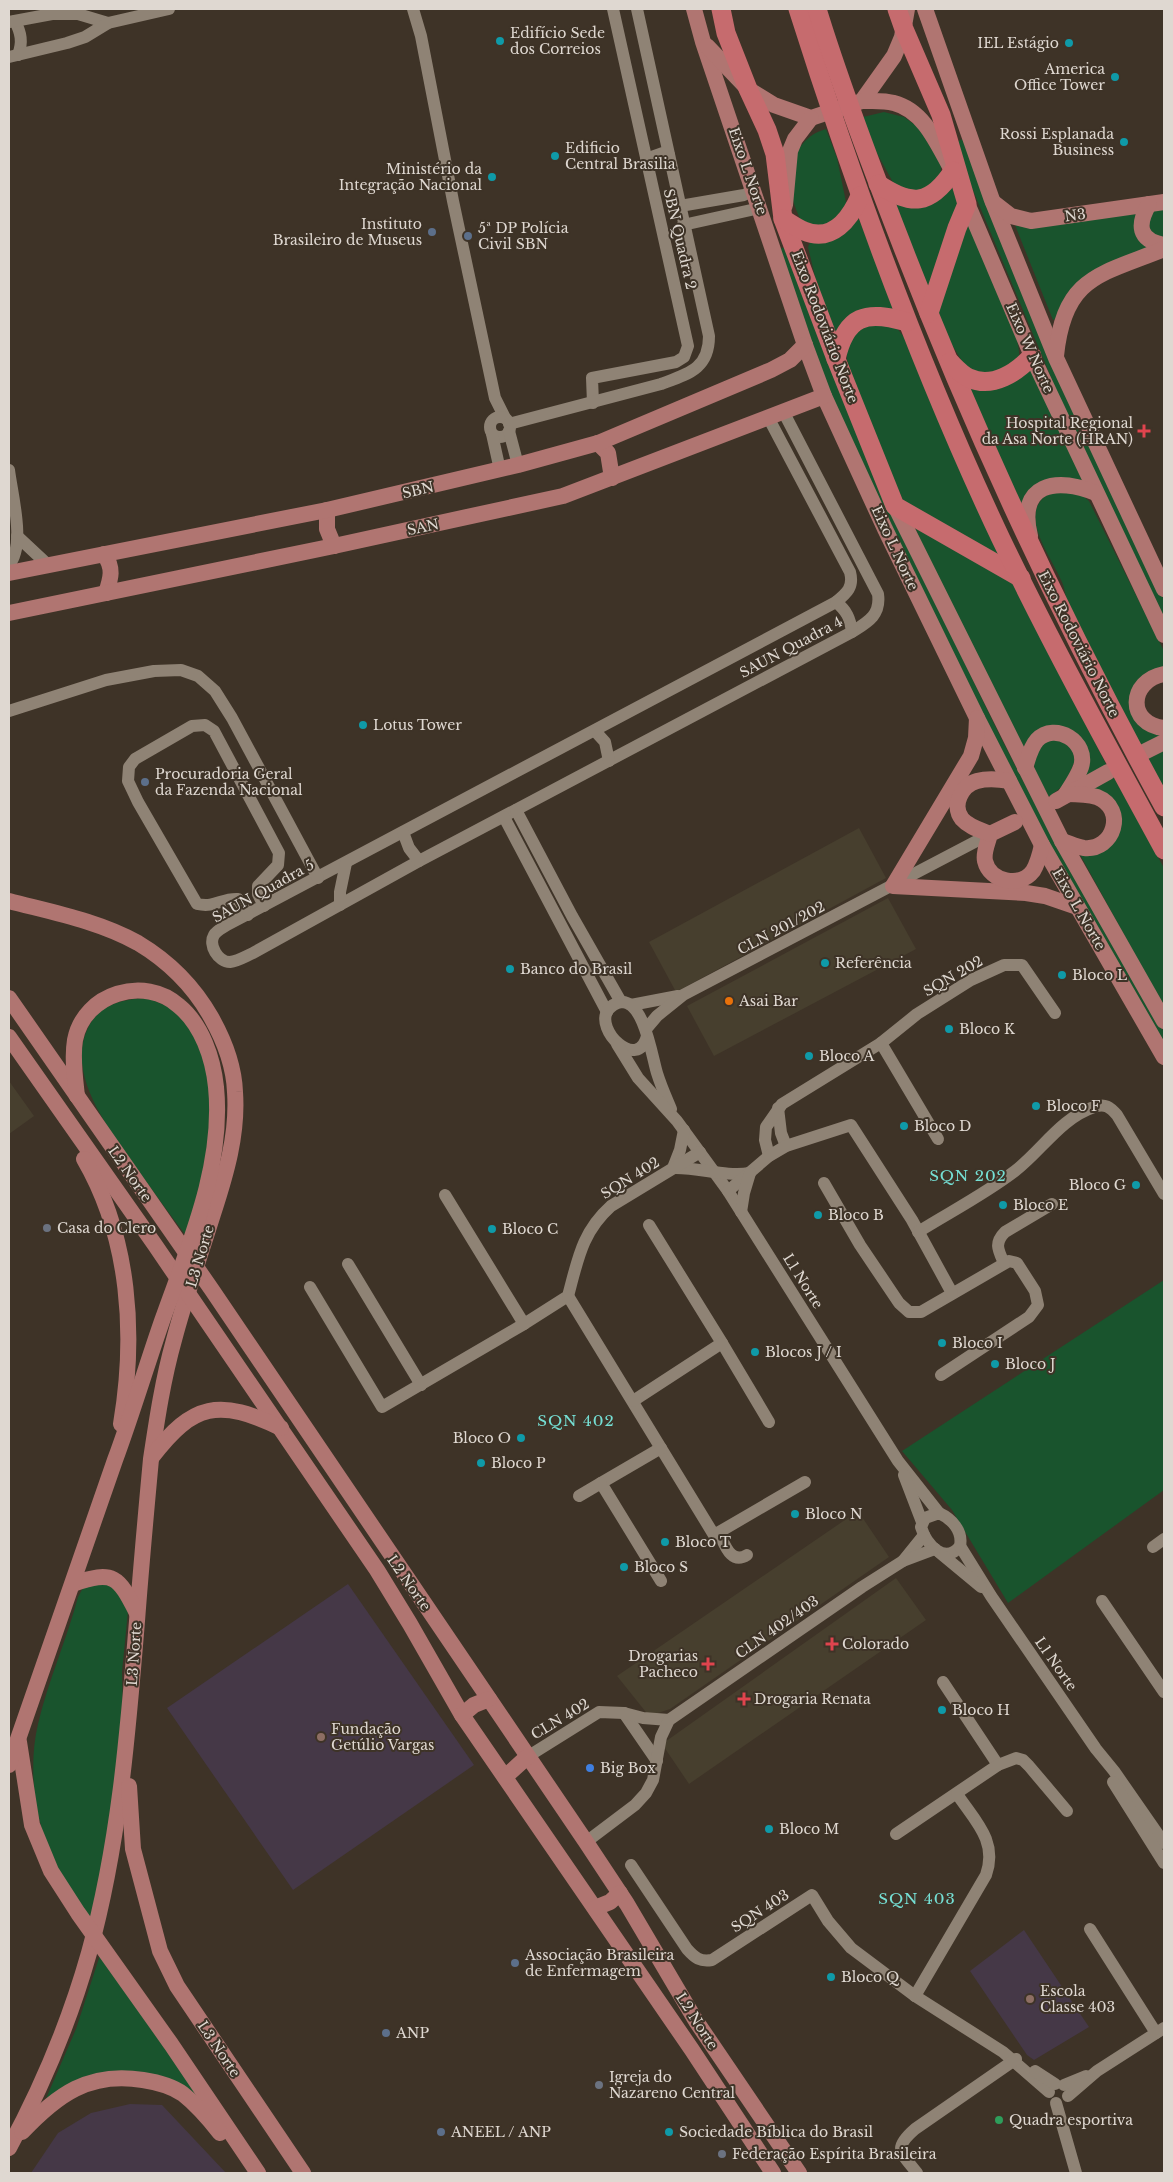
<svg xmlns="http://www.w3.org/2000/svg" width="1173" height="2182" font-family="'Libre Baskerville',serif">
  <rect width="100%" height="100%" fill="#3e3327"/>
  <!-- commercial -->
  <g fill="#473f2e">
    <path d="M 859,828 L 886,878 L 676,992 L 649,942 Z"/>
    <path d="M 888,898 L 916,949 L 714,1056 L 687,1006 Z"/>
    <path d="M 9,1081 L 34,1116 L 9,1134 Z"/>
    <path d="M 858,1511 L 889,1557 L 670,1709 L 649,1716 L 617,1676 Z"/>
    <path d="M 896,1578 L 926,1620 L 689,1784 L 662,1744 Z"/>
  </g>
  <!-- education -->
  <g fill="#453847">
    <path d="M 348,1584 L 474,1765 L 293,1890 L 167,1708 Z"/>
    <path d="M 1024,1930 L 1089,2027 L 1034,2060 L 1027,2055 L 970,1971 Z"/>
    <path d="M 130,2104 L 162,2105 L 226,2173 L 31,2173 L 58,2133 L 91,2113 Z"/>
  </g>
  <!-- green -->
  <g fill="#19542d">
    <path d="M 884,112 L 904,117 L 918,127 L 941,164 L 941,173 L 929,194 L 895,186 L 873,146 L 863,117 Z"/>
    <path d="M 826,129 L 837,158 L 847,207 L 832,228 L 802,222 C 783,190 786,140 826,129 Z"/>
    <path d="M 962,139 L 1104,474 L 1164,600 L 1164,619 L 1063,406 L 972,188 L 952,145 Z"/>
    <path d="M 952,186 C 967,221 1023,327 1019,359 L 991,378 L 965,366 L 946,335 L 892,200 C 923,213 928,209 952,186 Z"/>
    <path d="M 1164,207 L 1164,242 L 1153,239 L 1147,218 L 1153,210 Z"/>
    <path d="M 1142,211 L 1152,248 L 1072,288 L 1065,297 L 1055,319 L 1053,320 L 1015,225 L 1028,227 Z"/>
    <path d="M 859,219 L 894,310 L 833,337 L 818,289 L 808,247 L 811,240 C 834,242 843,240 856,220 Z"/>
    <path d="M 787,246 L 929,590 L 1000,736 L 1035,804 L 1164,1032 L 1164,1046 L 1057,860 L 960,674 L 826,385 L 780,249 Z"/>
    <path d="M 864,323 L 895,326 L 904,337 L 1057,669 L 1107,766 L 1081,781 L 1069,731 L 1025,754 L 945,596 L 866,416 L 847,360 L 847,344 Z"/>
    <path d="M 1030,359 L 1088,486 L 1067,479 L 1024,514 L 964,380 Z"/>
    <path d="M 1056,491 L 1082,495 L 1089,501 L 1164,651 L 1164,672 L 1134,701 L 1164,732 L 1140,749 L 1068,607 C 1066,598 1065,588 1061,580 C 1050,554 1012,507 1056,491 Z"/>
    <path d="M 1061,736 L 1077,756 L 1065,784 L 1049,797 C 1036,773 1028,770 1040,744 Z"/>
    <path d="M 1164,750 L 1164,792 L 1146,760 Z"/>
    <path d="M 1114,777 L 1164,868 L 1164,1007 L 1078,851 L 1120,825 L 1085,792 Z"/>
    <path d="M 147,998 L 177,1010 L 206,1053 L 213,1134 L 187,1237 C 169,1213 152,1190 135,1166 C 109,1129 64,1073 89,1026 C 100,1004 124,999 147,998 Z"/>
    <path d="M 1164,1280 L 1164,1490 L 1008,1603 L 952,1510 L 902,1451 Z"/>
    <path d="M 96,1581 L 112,1584 L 128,1611 L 122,1672 L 123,1718 L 117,1789 L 93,1923 C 82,1906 70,1889 60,1872 C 35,1829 27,1771 38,1724 C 48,1681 67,1639 78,1597 L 83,1588 Z"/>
    <path d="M 100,1955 L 197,2095 L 118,2074 L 41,2110 L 76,2029 Z"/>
  </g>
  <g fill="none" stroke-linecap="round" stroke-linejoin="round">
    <!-- minor -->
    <g stroke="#8f8375" stroke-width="12">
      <path d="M 413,9 L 421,36 L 453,201 L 495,398 L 505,418"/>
      <path d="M 15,21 C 21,33 23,42 18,55"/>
      <path d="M 9,22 L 52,14 L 78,14 L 108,23"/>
      <path d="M 9,57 L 67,43 L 85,37 L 108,23 L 169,9"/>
      <path d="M 646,159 L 663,153 L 669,155"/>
      <path d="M 680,206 L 744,195 L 754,190"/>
      <path d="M 683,225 L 760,208"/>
      <path d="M 593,403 L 592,378 L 676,362 L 684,357 L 688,346 L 613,9"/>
      <circle cx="500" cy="427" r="10"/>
      <path d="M 768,417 L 850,572 C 854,587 847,593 836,602 L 227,925 C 223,928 217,930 214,935 C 208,945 218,962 230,962 C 238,961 246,956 253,953 L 419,861 L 852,632 C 868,622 881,615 878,594 L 783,411"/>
      <path d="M 509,424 L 661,384 C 688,374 709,369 709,336 L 637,9"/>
      <path d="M 509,431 L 518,465"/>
      <path d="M 492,434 L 500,470"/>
      <path d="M 9,470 C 12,495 26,545 9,565"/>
      <path d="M 17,536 L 47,564"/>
      <path d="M 836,602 C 847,611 850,618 852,632"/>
      <path d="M 9,711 L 106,680 L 154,671 L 181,670 L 198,676 L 215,691 L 232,718 L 318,878"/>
      <path d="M 595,731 L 605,742 L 609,761"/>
      <path d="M 516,810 L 572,916 L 621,1002"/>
      <path d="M 504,817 L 607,1012"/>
      <path d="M 403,832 L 409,848 L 419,861"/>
      <path d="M 340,905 L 340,892 L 346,863"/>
      <path d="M 248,915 L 238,899 C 221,898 216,908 197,904 L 138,802 L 128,781 L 129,767 L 135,759 L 192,726 L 205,725 L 214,731 L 279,853 L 278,865 L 258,886 L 258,894 L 264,906"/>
      <path d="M 631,1005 L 678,996"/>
      <path d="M 646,1029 L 657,1016 L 683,995 L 990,834"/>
      <path d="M 647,1036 C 638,1072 594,1030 608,1010 C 611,1006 616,1003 621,1002 C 644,1000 652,1057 657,1073 C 661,1086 666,1097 671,1109"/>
      <path d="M 881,1043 L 938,1139"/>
      <path d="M 617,1044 L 638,1078 L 677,1121 L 728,1191 L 898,1461 L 939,1513"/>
      <path d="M 778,1108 L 781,1133 L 786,1146"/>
      <path d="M 769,1156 L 765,1140 L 766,1127 L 782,1104 L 881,1043 L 917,1014 L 971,980 L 1004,965 L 1022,965 L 1055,1013"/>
      <path d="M 673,1168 C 699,1167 724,1177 750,1173"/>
      <path d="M 673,1168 L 680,1150 L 684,1130"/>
      <path d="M 824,1183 L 860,1245 L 899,1303 L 909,1312 L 921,1312 L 1009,1261 L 1017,1263 L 1035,1291 L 1038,1305 L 1029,1317 L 941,1375"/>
      <path d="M 728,1191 L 769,1156 L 786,1146 L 851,1125 L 912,1220 L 952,1293"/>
      <path d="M 445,1195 L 524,1324"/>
      <path d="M 741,1212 L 744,1193 L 750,1173"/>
      <path d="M 649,1225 L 722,1343"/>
      <path d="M 918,1232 C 950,1212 985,1194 1015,1171 C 1042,1150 1061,1118 1094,1107 C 1105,1103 1110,1107 1117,1115 L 1164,1194"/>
      <path d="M 1004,1263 C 998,1250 994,1243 1005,1232 L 1052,1204"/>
      <path d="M 348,1264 L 421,1385"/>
      <path d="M 310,1287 L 382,1407 L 524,1324 L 568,1296 C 578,1259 582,1232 611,1206 L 700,1152"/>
      <path d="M 568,1296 L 714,1535 L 805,1482"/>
      <path d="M 633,1401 L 722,1343 L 769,1422"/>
      <path d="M 661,1448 L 601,1483 L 661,1581"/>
      <path d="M 904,1475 L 922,1522"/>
      <path d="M 579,1496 L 601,1483"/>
      <path d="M 939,1513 C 952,1519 963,1531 960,1546 C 945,1566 926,1544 921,1527 L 925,1518 Z"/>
      <path d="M 719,1533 C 725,1545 731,1565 747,1555"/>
      <path d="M 960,1546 L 991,1596 L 1096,1749 L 1114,1771 L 1164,1843"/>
      <path d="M 1153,1547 L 1164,1539"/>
      <path d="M 940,1553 L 981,1587"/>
      <path d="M 903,1561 L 924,1535"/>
      <path d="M 1102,1601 L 1164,1692"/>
      <path d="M 943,1682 L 998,1765"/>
      <path d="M 624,1713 L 657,1761"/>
      <path d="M 527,1757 L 599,1712 L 624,1713 L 643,1718 L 669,1720"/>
      <path d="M 1113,1782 L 1164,1863"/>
      <path d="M 896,1834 L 998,1765 L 1016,1758 L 1023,1760 L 1029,1766 L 1067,1811"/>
      <path d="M 586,1842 L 635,1805 L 646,1793 L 653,1780 L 661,1737 L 669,1720 L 862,1587 L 903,1561 L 935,1549"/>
      <path d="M 631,1865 L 687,1949 C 695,1958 700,1962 712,1960 L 812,1895 L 828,1921 L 851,1948 L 915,1996 L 1003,2052 L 1049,2092"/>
      <path d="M 1090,1929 L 1156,2033"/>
      <path d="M 915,1996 L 986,1875 C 998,1841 975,1821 957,1794"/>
      <path d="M 1035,2071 L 1055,2084"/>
      <path d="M 1064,2085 L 1086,2076"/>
      <path d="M 1068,2096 L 1097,2071 L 1164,2028"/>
      <path d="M 1056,2103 L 1076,2173"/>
      <path d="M 917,2173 C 901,2152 892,2149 915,2129 L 1016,2059"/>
    </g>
    <!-- major -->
    <g stroke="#b07571" stroke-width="16">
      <path d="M 694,9 L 703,42 L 805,345 L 824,396 L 885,529 L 977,718 L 1042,845 L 1164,1057"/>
      <path d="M 925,9 L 992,200 L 1056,358 L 1164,589"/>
      <path d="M 707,46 L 748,89 L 774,105 L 811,118 L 862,101 L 894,56 L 902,37 L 907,9"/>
      <path d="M 862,101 C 872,101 884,100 894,103 C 925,111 938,146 953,172"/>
      <path d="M 964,196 L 1032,356 L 1164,635"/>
      <path d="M 993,202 L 1011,216 L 1031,221 L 1164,202"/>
      <path d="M 1149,204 C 1137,225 1138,240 1164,245"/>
      <path d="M 785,205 L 790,151 L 795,139 L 811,118"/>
      <path d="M 1056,356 C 1064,276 1100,275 1164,249"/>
      <path d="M 598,443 L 608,453 L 612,478"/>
      <path d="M 895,506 L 1062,841 L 1164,1021"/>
      <path d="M 327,510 L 327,529 L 334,546"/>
      <path d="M 1030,536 C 1017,483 1056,477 1096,493"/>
      <path d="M 104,554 C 114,568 111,578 106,593"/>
      <path d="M 9,573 L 327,510 L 518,465 L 598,443 L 771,370 L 790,360 L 805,345"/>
      <path d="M 9,613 L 334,546 L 563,496 L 824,396"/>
      <path d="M 1164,674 C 1128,681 1127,724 1164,728"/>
      <path d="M 977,718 L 976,738 L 971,756 L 893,886 L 1026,893 L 1045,896 L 1077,907"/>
      <path d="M 1144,752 L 1164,742"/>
      <path d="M 1025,768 C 1028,759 1030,748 1037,740 C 1055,721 1089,742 1081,767 C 1078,776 1071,786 1066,794"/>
      <path d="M 1056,801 L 1108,772"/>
      <path d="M 1015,822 L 990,834 C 988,843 983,852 985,861 C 990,882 1020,888 1033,871 C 1038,863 1040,854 1042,845"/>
      <path d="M 990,834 C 981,830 969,827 962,819 C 951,805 962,785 977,781 C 988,778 998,779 1009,781"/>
      <path d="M 1062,841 C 1069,843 1076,847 1084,848 C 1114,851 1127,809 1097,797 C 1087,794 1077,794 1066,794"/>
      <path d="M 9,901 C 51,912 99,921 138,943 C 168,961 194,987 211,1017 C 224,1040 234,1065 235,1092 C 238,1134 226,1174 213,1214 C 200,1256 185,1298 174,1340 C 163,1379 157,1419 151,1459 C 146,1513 141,1567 137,1621 C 128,1732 119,1845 89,1953 C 70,2020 42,2087 9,2148"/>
      <path d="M 9,998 L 212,1290 L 586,1842 L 627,1904 L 696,2021 L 799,2173"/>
      <path d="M 9,1037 L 155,1245 L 377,1570 L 410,1624 L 462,1715 L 692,2050 L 773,2173"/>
      <path d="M 84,1159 C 130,1238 136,1335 121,1424"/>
      <path d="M 152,1457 C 193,1403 219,1398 281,1428"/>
      <path d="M 73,1584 C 114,1570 118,1576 137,1613"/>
      <path d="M 462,1715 L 474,1705 L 489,1699"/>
      <path d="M 19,1742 L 32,1825 L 51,1871 L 78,1913 L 171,2044 L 258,2173"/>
      <path d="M 9,1765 L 115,1460 C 132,1414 146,1367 162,1321 C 188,1247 224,1167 216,1087 C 213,1058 202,1025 179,1006 C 145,975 84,993 75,1040 C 72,1058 75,1078 77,1096"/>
      <path d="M 505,1777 L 527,1757"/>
      <path d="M 129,1786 L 133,1849 L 160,1951 L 177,1986 L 303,2173"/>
      <path d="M 595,1908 L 610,1902 L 620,1893"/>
      <path d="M 22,2132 C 57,2095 89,2071 143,2080 C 156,2082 172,2086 183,2094 C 197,2105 209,2119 220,2133"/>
    </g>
    <!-- highway -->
    <g stroke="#c66b6e" stroke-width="19">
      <path d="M 721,9 L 726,33 L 748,89 L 767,130 L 775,154 L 783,219 L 836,359 L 895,506 L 1021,578"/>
      <path d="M 798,9 C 855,189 920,368 1001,539 C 1052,645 1108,747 1164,850"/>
      <path d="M 817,9 C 841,87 870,163 900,240 C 975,435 1064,624 1164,807"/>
      <path d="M 897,9 L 904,29 L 941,115 L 967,204 L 957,228 L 929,313"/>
      <path d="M 878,184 C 911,206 930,206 953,171"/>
      <path d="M 783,219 C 790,223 797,228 804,231 C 832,243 850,219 860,196"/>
      <path d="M 836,359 C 846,315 866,310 907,322"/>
      <path d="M 950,362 C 956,368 961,374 969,378 C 993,389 1017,372 1032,356"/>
    </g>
  </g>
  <!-- markers -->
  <g fill="#0f9aa8" stroke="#3e3327" stroke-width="2">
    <circle cx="500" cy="41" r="5"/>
    <circle cx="1069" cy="43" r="5"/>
    <circle cx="1115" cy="77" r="5"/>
    <circle cx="1124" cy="142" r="5"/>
    <circle cx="555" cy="156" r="5"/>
    <circle cx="492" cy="177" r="5"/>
    <circle cx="363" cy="725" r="5"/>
    <circle cx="825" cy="963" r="5"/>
    <circle cx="510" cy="969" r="5"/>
    <circle cx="1062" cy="975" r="5"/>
    <circle cx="949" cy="1029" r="5"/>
    <circle cx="809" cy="1056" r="5"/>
    <circle cx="1036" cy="1106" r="5"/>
    <circle cx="904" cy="1126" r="5"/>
    <circle cx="1136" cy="1185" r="5"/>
    <circle cx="1003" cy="1205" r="5"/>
    <circle cx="818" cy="1215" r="5"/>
    <circle cx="492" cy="1229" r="5"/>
    <circle cx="942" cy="1343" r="5"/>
    <circle cx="755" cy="1352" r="5"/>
    <circle cx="995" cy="1364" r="5"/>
    <circle cx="521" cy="1438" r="5"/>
    <circle cx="481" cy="1463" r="5"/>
    <circle cx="795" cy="1514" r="5"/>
    <circle cx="665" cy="1542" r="5"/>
    <circle cx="624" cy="1567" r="5"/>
    <circle cx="942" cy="1710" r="5"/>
    <circle cx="769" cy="1829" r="5"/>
    <circle cx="831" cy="1977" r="5"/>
    <circle cx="669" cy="2132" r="5"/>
  </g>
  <g fill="#5c6f8a" stroke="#3e3327" stroke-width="2">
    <circle cx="432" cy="232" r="5"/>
    <circle cx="468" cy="236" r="5"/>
    <circle cx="145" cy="782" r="5"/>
    <circle cx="515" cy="1963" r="5"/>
    <circle cx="386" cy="2033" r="5"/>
    <circle cx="441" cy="2132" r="5"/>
  </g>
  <g fill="#e0444e" stroke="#3e3327" stroke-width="2">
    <path d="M1141.5 423.5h5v5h5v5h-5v5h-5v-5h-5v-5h5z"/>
    <path d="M829.5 1636.5h5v5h5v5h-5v5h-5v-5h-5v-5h5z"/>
    <path d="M705.5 1656.5h5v5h5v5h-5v5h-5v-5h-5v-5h5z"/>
    <path d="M741.5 1691.5h5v5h5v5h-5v5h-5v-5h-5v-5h5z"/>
  </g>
  <circle fill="#e8710a" stroke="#3e3327" stroke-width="2" cx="729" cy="1001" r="5"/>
  <g fill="#6b7280" stroke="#3e3327" stroke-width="2">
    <circle cx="47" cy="1228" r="5"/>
    <circle cx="599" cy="2085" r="5"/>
    <circle cx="722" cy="2154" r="5"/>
  </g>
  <g fill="#8d6e63" stroke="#3e3327" stroke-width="2">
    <circle cx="321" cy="1737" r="5"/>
    <circle cx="1030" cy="1999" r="5"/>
  </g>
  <circle fill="#3f7fe0" stroke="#3e3327" stroke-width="2" cx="590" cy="1768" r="5"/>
  <circle fill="#2e9e5b" stroke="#3e3327" stroke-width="2" cx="999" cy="2120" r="5"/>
  <g text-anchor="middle" stroke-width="4" stroke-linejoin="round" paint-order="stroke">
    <!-- poi labels -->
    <g font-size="14" fill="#dfd8d1" stroke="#3e3327" text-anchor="start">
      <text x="510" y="38">Edifício Sede<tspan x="510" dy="16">dos Correios</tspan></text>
      <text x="1059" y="48" text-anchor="end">IEL Estágio</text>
      <text x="1105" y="74" text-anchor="end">America<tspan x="1105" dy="16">Office Tower</tspan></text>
      <text x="1114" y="139" text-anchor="end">Rossi Esplanada<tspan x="1114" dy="16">Business</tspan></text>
      <text x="565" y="153">Edificio<tspan x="565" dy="16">Central Brasilia</tspan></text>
      <text x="482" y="174" text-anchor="end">Ministério da<tspan x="482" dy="16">Integração Nacional</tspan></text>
      <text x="422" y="229" text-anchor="end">Instituto<tspan x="422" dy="16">Brasileiro de Museus</tspan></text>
      <text x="478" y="233">5ª DP Polícia<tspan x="478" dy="16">Civil SBN</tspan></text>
      <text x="1133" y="428" text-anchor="end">Hospital Regional<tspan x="1133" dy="16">da Asa Norte (HRAN)</tspan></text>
      <text x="373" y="730">Lotus Tower</text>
      <text x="155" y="779">Procuradoria Geral<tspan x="155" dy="16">da Fazenda Nacional</tspan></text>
      <text x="835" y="968">Referência</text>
      <text x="520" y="974">Banco do Brasil</text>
      <text x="1072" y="980">Bloco L</text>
      <text x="739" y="1006">Asai Bar</text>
      <text x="959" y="1034">Bloco K</text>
      <text x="819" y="1061">Bloco A</text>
      <text x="1046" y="1111">Bloco F</text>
      <text x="914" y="1131">Bloco D</text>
      <text x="1126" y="1190" text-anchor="end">Bloco G</text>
      <text x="1013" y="1210">Bloco E</text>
      <text x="828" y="1220">Bloco B</text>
      <text x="57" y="1233">Casa do Clero</text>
      <text x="502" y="1234">Bloco C</text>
      <text x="952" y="1348">Bloco I</text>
      <text x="765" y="1357">Blocos J / I</text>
      <text x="1005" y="1369">Bloco J</text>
      <text x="511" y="1443" text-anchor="end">Bloco O</text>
      <text x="491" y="1468">Bloco P</text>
      <text x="805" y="1519">Bloco N</text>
      <text x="675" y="1547">Bloco T</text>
      <text x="634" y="1572">Bloco S</text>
      <text x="842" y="1649">Colorado</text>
      <text x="698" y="1661" text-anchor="end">Drogarias<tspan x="698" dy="16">Pacheco</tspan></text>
      <text x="754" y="1704">Drogaria Renata</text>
      <text x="952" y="1715">Bloco H</text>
      <text x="331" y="1734">Fundação<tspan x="331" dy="16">Getúlio Vargas</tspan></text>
      <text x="600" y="1773">Big Box</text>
      <text x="779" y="1834">Bloco M</text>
      <text x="525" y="1960">Associação Brasileira<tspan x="525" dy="16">de Enfermagem</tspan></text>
      <text x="841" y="1982">Bloco Q</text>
      <text x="1040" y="1996">Escola<tspan x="1040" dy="16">Classe 403</tspan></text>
      <text x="396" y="2038">ANP</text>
      <text x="609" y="2082">Igreja do<tspan x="609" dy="16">Nazareno Central</tspan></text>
      <text x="1009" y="2125">Quadra esportiva</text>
      <text x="451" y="2137">ANEEL / ANP</text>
      <text x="679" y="2137">Sociedade Bíblica do Brasil</text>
      <text x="732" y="2159">Federação Espírita Brasileira</text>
    </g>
    <!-- street labels -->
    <g font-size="14" fill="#dfd8d1" stroke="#3e3327">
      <text transform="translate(748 171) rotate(71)" y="5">Eixo L Norte</text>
      <text transform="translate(1075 215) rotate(-8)" y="5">N3</text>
      <text transform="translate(680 239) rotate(77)" y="5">SBN Quadra 2</text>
      <text transform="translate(825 327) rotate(69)" y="5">Eixo Rodoviário Norte</text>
      <text transform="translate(1030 348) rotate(66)" y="5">Eixo W Norte</text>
      <text transform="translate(418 490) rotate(-13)" y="5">SBN</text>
      <text transform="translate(423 527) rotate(-12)" y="5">SAN</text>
      <text transform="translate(895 548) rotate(65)" y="5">Eixo L Norte</text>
      <text transform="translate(1079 644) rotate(63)" y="5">Eixo Rodoviário Norte</text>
      <text transform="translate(791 647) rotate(-28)" y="5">SAUN Quadra 4</text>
      <text transform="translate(263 891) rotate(-29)" y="5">SAUN Quadra 5</text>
      <text transform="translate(1079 909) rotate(60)" y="5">Eixo L Norte</text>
      <text transform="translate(781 928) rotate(-28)" y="5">CLN 201/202</text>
      <text transform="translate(953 976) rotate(-30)" y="5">SQN 202</text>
      <text transform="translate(130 1174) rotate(55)" y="5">L2 Norte</text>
      <text transform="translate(630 1178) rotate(-32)" y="5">SQN 402</text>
      <text transform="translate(200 1256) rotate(-73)" y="5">L3 Norte</text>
      <text transform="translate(803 1281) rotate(58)" y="5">L1 Norte</text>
      <text transform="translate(409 1583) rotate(55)" y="5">L2 Norte</text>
      <text transform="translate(777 1627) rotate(-35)" y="5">CLN 402/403</text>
      <text transform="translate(134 1654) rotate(-86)" y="5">L3 Norte</text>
      <text transform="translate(1056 1664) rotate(55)" y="5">L1 Norte</text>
      <text transform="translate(560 1719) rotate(-31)" y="5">CLN 402</text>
      <text transform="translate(760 1911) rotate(-33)" y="5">SQN 403</text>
      <text transform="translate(697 2021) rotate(57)" y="5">L2 Norte</text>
      <text transform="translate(219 2049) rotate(56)" y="5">L3 Norte</text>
    </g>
    <!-- neighbourhood labels -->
    <g font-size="15" letter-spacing="1" fill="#75dfd4" stroke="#3e3327">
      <text x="968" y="1181">SQN 202</text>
      <text x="576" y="1426">SQN 402</text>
      <text x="917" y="1904">SQN 403</text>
    </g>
  </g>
  <!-- border -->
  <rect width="1173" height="2182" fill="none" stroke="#dfd8d1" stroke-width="20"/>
</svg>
